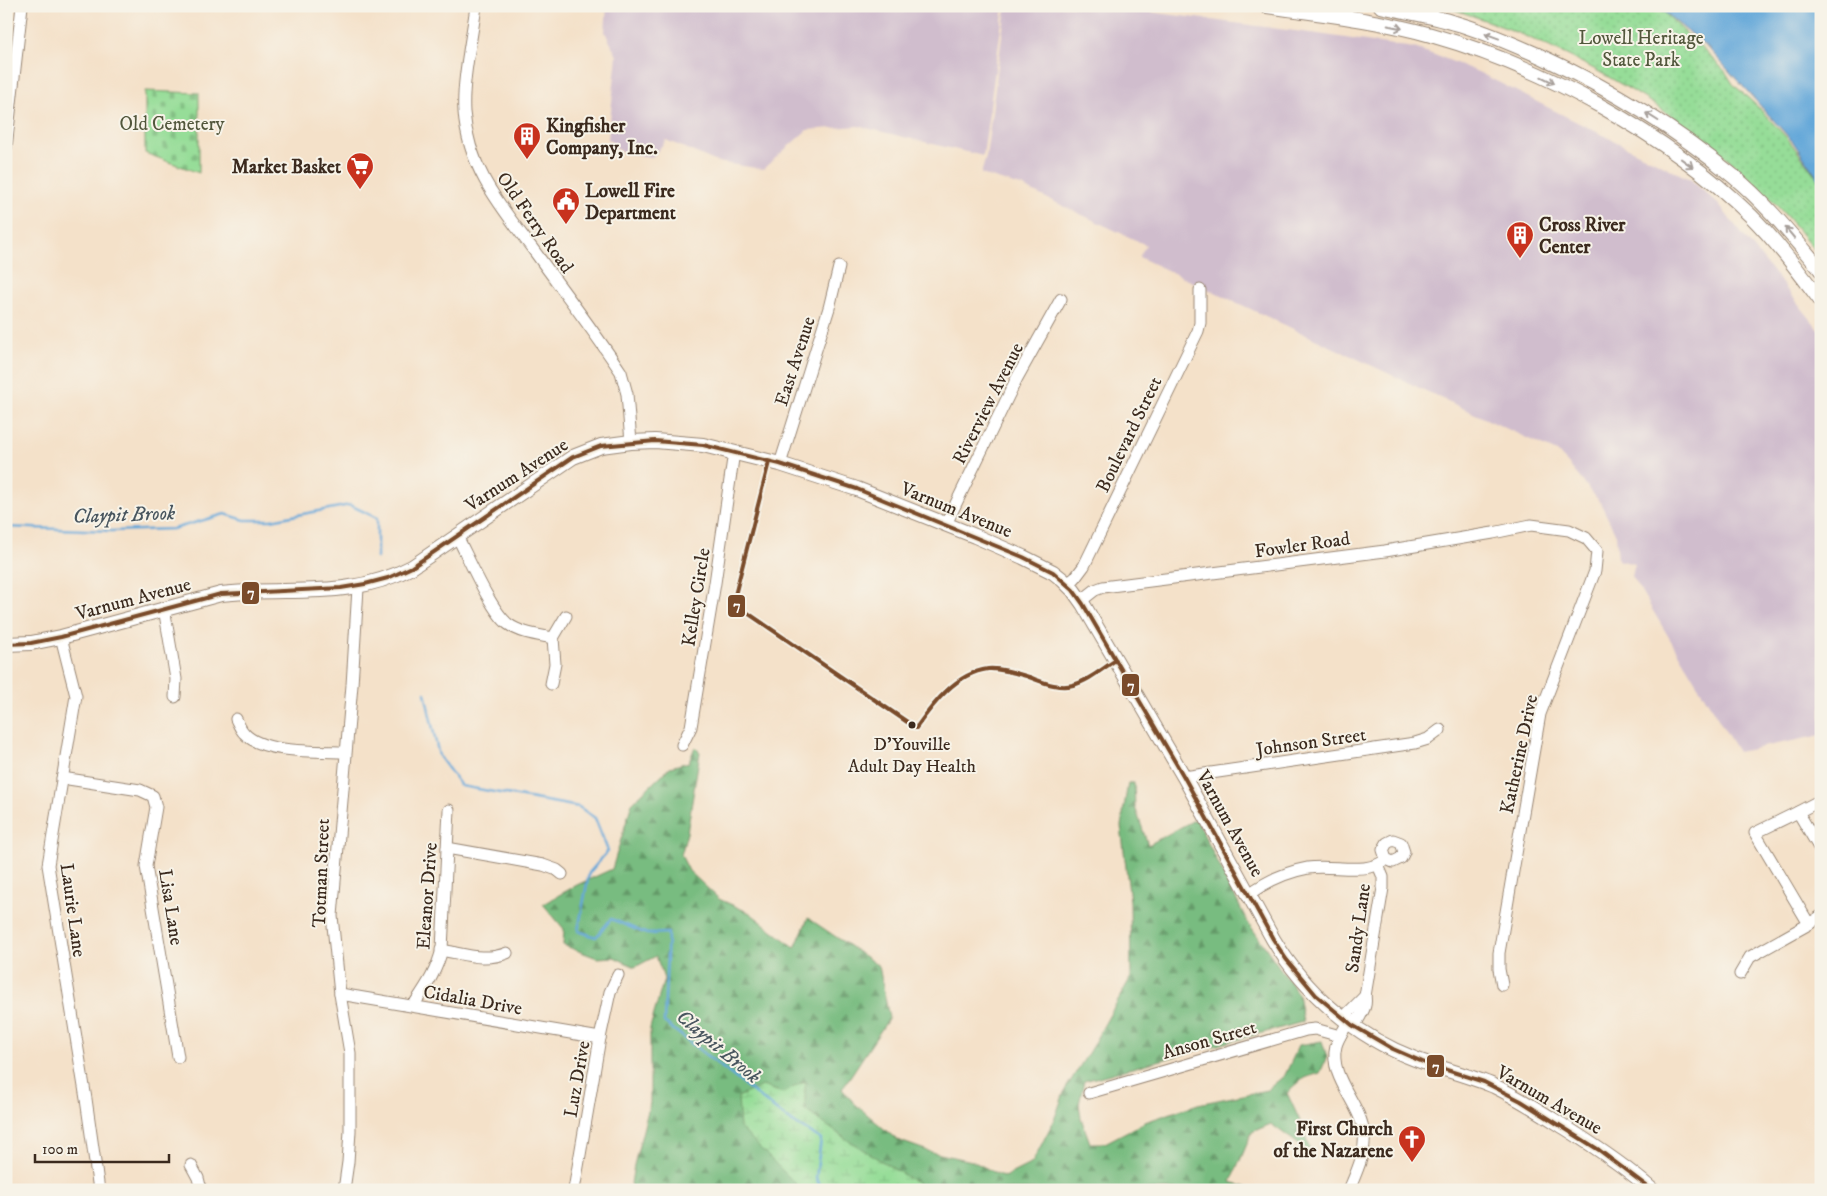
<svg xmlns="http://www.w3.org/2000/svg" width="1827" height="1196" font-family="'IM FELL DW Pica',serif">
  <defs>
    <pattern id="forest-firs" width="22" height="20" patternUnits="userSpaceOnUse" patternTransform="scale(1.25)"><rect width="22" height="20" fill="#78bc80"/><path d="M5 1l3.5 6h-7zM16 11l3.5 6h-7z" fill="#649968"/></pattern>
    <pattern id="wetland-marsh" width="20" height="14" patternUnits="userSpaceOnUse" patternTransform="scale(1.25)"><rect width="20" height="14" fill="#96dd98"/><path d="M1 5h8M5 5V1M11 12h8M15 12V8" fill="none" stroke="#82be83"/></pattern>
    <pattern id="cemetery-stones" width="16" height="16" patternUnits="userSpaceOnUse" patternTransform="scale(1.25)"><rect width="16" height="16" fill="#96dd98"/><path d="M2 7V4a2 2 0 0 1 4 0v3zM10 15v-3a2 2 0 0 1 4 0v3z" fill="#82be83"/></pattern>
    <pattern id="park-dots" width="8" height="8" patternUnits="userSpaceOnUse" patternTransform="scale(1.25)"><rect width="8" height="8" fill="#96dd98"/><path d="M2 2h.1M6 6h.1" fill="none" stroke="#82be83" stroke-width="1.8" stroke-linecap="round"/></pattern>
  </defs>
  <rect width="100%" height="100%" fill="#f7f3e8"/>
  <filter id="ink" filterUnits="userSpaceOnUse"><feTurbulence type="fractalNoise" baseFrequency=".02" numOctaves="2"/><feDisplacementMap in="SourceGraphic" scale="10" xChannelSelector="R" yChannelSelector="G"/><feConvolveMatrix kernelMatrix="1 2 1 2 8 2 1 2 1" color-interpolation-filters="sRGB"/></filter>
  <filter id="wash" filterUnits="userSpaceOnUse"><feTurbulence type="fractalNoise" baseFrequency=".0096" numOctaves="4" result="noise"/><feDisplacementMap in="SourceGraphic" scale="20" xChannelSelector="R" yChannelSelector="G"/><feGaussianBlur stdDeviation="1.12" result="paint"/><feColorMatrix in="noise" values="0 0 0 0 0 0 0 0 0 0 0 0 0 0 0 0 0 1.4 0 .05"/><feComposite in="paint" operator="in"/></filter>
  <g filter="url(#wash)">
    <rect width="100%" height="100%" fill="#f4e1c9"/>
    <!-- industrial -->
    <g fill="#d0bdcd">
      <path d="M 607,6 L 1004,6 L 983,156 L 858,126 L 807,130 L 763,169 L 717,162 L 666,140 L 652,158 L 623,153 L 608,139 L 617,56 L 605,32 Z"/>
      <path d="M 1006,6 L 1104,6 L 1318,34 L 1414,48 L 1446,59 L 1478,72 L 1674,171 L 1691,180 L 1718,204 L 1821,332 L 1821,735 L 1738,752 L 1632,576 L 1635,564 L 1618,560 L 1616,535 L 1600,502 L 1559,453 L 1139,257 L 1146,245 L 1021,186 L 981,174 L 986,157 Z"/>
    </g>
    <!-- forest -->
    <path fill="url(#forest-firs)" stroke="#5a734f" d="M 695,747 L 700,752 L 687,833 L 681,855 L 689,871 L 719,899 L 750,913 L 795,948 L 808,918 L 879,966 L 889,1018 L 842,1089 L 854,1103 L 897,1140 L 931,1152 L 972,1161 L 1004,1177 L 1032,1163 L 1054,1120 L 1065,1090 L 1090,1050 L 1131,977 L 1130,901 L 1121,826 L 1128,783 L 1134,783 L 1135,807 L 1148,845 L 1196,819 L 1247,921 L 1298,994 L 1303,1022 L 1084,1081 L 1079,1104 L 1081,1118 L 1090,1143 L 1105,1143 L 1145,1122 L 1198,1104 L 1267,1090 L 1285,1075 L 1299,1045 L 1322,1041 L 1327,1057 L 1320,1073 L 1304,1078 L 1287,1093 L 1300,1121 L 1311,1153 L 1271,1124 L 1252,1132 L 1231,1182 L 1253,1190 L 630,1190 L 634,1165 L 650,1103 L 650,1028 L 664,979 L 656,956 L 635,967 L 614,957 L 597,958 L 563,945 L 564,929 L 543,904 L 577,885 L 612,869 L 632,803 L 670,767 L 689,762 Z"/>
    <!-- wetland -->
    <path fill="url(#wetland-marsh)" stroke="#68845b" d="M 805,1081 L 805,1110 L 846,1139 L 928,1190 L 802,1190 L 740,1128 L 738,1097 L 762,1086 L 783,1093 Z"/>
    <!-- cemetery -->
    <path fill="url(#cemetery-stones)" stroke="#68845b" d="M 145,91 L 199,93 L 199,173 L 145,153 Z"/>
    <!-- park -->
    <path fill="url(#park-dots)" stroke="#68845b" d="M 1442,6 L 1658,6 L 1725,71 L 1733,84 L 1757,106 L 1788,139 L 1821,183 L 1821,258 C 1802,234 1783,211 1761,189 C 1678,107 1554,39 1442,6 Z"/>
    <!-- water -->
    <path fill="#64a7d9" stroke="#50687c" d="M 1657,6 L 1821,6 L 1821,183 L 1793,142 L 1711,51 Z"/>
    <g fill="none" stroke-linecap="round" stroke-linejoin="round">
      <!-- stream -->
      <g stroke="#64a7d9" stroke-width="2.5">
        <path d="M 6,527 L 111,531 L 173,529 L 225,514 L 245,520 L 271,520 L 350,505 L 377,518 L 377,558"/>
        <path d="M 425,693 L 439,756 L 461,786 L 579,807 L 595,818 L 608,851 L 589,873 L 578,931 L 596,937 L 611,919 L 647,934 L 668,933 L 664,1022 L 789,1120 L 821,1139 L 816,1178 L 822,1190"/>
      </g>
    </g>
  </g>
  <g filter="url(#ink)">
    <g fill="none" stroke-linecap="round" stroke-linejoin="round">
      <!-- minor casing -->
      <g stroke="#988674" stroke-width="13">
        <g id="minor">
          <path d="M 476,6 C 472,38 462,81 464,112 C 468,169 502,208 535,252 C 564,292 594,331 621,372 L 627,394 L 631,442"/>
          <path d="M 6,148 L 22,6"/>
          <path d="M 780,464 L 829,308 L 839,267"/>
          <path d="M 946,524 L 1017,378 L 1061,299"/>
          <path d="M 457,536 C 468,557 491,611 508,624 C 520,633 538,635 553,638"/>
          <path d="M 1067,584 L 1075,578 L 1084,566 L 1198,331 L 1200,323 L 1200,290"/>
          <path d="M 1081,601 L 1095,590 L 1103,587 L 1385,551 L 1493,533 L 1531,525 L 1569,530 L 1586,538 L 1597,551 L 1595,571 L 1540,714 L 1499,953 L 1499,969 L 1502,985"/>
          <path d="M 164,608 L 176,679 L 175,697"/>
          <path d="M 61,637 L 76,696 L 48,865 L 86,1099 L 99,1190"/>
          <path d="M 551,684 L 555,664 L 553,638 L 566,616"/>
          <path d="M 236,719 C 238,723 240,729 244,733 C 262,754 319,751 345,752"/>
          <path d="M 682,745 L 691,727 L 715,583 L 734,452"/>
          <path d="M 1184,777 L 1415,743 L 1428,739 L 1440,730"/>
          <path d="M 62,778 L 140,790 L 153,796 L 156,807 L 146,866 L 178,1057"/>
          <path d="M 1821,800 L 1798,812 L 1821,851"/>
          <path d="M 1798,812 L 1755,833 L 1809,924 L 1821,916"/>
          <path d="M 447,848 L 543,865 L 557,870 L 562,874"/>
          <path d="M 1249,894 C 1267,881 1286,872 1308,868 C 1332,864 1369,876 1386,859 L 1383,850 L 1387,843 L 1393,840 L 1401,843 L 1404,852 L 1401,858 L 1393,862 L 1386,859"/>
          <path d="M 441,950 C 465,954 484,962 507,953"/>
          <path d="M 1740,974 L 1750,957 L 1809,924"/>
          <path d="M 340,994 L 600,1038"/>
          <path d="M 413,1006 C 425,988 437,971 442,949 L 449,810"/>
          <path d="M 1348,1022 C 1344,1030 1338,1038 1336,1046 C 1328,1078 1361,1103 1364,1134 C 1366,1153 1356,1173 1349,1190"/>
          <path d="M 1348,1022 L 1358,1020 C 1363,1011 1367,1006 1365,996 L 1383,888 L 1383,877 L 1378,865"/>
          <path d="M 1348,1022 L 1348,1013 L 1365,996"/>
          <path d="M 1089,1093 L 1306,1030 L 1315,1029 L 1340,1036"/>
          <path d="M 191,1165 L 198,1178 L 201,1190"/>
          <path d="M 344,1190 L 348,1162 L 350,1131 L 350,1053 L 340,994 L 332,916 L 352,685 L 358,588"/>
          <path d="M 574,1190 L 600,1038 L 610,992 L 618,975"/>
        </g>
      </g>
      <!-- major casing -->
      <g stroke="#988674" stroke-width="16">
        <g id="major">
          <path d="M 1267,6 C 1322,14 1378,20 1431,35 C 1544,67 1667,134 1751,216 C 1777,242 1799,272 1821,301"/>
          <path d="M 1381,6 C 1406,12 1431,15 1455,23 C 1484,31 1512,44 1540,56 C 1609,88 1674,127 1733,176 C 1766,203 1793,237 1821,270"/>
          <path d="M 6,644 L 31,643 L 61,637 L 221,594 C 289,586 348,601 412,567 L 573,457 L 601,446 L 631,442 L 655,441 L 703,445 L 780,464 L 857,489 L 975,536 L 1023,557 L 1053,572 L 1063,580 L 1073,590 L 1083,604 L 1184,777 L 1273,939 C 1305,993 1355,1036 1415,1059 C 1441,1069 1468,1075 1494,1086 C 1519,1098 1542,1113 1566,1128 C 1596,1147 1625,1166 1652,1190"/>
        </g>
      </g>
      <!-- minor -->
      <use href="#minor" stroke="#fff" stroke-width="11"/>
      <!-- major -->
      <use href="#major" stroke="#fff" stroke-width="14"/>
      <!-- bus-1 casing -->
      <g stroke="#f7f3e8" stroke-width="8">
        <g id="bus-1">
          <path d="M 769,462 L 733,603 L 916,728 C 933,704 956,673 988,669 C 1001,668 1016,673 1029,677 C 1043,682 1058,689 1073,685 C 1089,681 1103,668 1116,660"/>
          <path d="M 6,644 L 31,643 L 61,637 L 221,594 L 341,588 L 365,584 L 388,578 L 412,567 L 573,457 L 601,446 L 655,441 L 703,445 L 780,464 L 857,489 L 1023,557 L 1053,572 L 1073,590 L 1083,604 L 1184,777 L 1273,939 L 1286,959 L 1316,995 L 1352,1025 L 1393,1049 L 1425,1063 L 1484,1082 L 1521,1101 L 1599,1150 L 1652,1190"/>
        </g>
      </g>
      <!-- bus-1 -->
      <use href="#bus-1" stroke="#7a4b2a" stroke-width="4"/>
    </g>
    <!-- one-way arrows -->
    <defs><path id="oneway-shaft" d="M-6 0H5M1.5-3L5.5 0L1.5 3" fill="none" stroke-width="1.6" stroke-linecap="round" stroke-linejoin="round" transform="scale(1.25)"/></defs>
    <g stroke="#a79f9a">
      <use href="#oneway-shaft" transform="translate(1395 27) rotate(12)"/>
      <use href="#oneway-shaft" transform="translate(1492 36) rotate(-160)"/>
      <use href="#oneway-shaft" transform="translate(1548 80) rotate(26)"/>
      <use href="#oneway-shaft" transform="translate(1652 117) rotate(-148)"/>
      <use href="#oneway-shaft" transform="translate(1687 163) rotate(36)"/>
      <use href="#oneway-shaft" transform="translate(1790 233) rotate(-130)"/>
    </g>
  </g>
  <!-- icons -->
  <defs>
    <g id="building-pin" transform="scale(1.4375)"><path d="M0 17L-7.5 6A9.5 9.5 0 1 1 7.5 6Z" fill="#c8321e" stroke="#f7f3e8"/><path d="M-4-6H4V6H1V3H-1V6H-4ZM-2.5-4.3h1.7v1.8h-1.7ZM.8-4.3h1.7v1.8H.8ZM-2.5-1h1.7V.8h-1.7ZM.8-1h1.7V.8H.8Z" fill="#fff"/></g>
    <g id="supermarket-pin" transform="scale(1.4375)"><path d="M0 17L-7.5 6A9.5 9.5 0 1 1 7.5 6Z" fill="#c8321e" stroke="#f7f3e8"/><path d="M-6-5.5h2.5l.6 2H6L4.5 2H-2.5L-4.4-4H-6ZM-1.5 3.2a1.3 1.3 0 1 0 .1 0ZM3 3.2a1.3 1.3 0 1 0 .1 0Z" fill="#fff"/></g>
    <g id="civic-pin" transform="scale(1.4375)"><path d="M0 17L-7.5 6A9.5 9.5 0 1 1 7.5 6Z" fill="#c8321e" stroke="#f7f3e8"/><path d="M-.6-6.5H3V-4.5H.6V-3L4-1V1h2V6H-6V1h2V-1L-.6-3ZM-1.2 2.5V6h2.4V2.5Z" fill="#fff"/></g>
    <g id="church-pin" transform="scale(1.4375)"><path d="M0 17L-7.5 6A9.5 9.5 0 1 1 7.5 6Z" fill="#c8321e" stroke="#f7f3e8"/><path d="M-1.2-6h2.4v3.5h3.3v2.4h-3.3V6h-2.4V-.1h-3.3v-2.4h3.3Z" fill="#fff"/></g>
  </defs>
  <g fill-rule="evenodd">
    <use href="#building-pin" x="527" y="136"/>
    <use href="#supermarket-pin" x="360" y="166"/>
    <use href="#civic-pin" x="566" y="201"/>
    <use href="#building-pin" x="1520" y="235"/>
    <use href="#church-pin" x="1412" y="1139"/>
  </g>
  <!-- markers -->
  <circle fill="#3b2a1e" stroke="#f7f3e8" stroke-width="2" cx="912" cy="725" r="4.5"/>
  <g text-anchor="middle" stroke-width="4" stroke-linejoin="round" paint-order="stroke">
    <!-- bus labels -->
    <g font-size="18" fill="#3b2a1e" stroke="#f7f3e8">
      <text x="912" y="750">D'Youville<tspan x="912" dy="22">Adult Day Health</tspan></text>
    </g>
    <!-- park labels -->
    <g font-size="19" fill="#52573c" stroke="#f7f3e8">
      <text x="1641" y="44">Lowell Heritage<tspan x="1641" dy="22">State Park</tspan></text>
      <text x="172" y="130">Old Cemetery</text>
    </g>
    <!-- poi labels -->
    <g font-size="19" font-weight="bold" fill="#3b2a1e" stroke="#f7f3e8" text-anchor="start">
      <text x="546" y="132">Kingfisher<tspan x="546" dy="22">Company, Inc.</tspan></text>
      <text x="341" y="173" text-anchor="end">Market Basket</text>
      <text x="585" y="197">Lowell Fire<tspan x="585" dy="22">Department</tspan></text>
      <text x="1539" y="231">Cross River<tspan x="1539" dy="22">Center</tspan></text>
      <text x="1393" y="1135" text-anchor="end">First Church<tspan x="1393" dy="22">of the Nazarene</tspan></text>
    </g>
    <!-- street labels -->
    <g font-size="19" fill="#3b2a1e" stroke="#f7f3e8">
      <text transform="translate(536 222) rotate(55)" y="7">Old Ferry Road</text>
      <text transform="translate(794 361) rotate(-72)" y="7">East Avenue</text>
      <text transform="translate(987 403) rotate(-63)" y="7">Riverview Avenue</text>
      <text transform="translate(1128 434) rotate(-64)" y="7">Boulevard Street</text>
      <text transform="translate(516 474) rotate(-33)" y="7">Varnum Avenue</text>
      <text transform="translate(957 509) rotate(22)" y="7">Varnum Avenue</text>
      <text transform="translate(1302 544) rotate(-8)" y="7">Fowler Road</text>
      <text transform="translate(695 597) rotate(-81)" y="7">Kelley Circle</text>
      <text transform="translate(133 598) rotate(-15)" y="7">Varnum Avenue</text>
      <text transform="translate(1311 741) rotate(-8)" y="7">Johnson Street</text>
      <text transform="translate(1518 754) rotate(-78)" y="7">Katherine Drive</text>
      <text transform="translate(1231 823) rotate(61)" y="7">Varnum Avenue</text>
      <text transform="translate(320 873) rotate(-88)" y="7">Totman Street</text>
      <text transform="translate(426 896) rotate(-86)" y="7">Eleanor Drive</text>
      <text transform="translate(172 907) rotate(81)" y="7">Lisa Lane</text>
      <text transform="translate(74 910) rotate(82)" y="7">Laurie Lane</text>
      <text transform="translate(1357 928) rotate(-82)" y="7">Sandy Lane</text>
      <text transform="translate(473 999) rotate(10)" y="7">Cidalia Drive</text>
      <text transform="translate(1209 1039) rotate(-16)" y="7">Anson Street</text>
      <text transform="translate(576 1079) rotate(-80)" y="7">Luz Drive</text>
      <text transform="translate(1550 1099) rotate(30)" y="7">Varnum Avenue</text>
    </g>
    <!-- water labels -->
    <g font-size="20" font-style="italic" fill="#49565f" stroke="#f7f3e8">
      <text transform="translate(124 514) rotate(-2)" y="7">Claypit Brook</text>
      <text transform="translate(719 1046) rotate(40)" y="7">Claypit Brook</text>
    </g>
  </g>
  <g stroke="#f7f3e8" stroke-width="2">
    <rect x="241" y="581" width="19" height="24" rx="5" fill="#7a4b2a"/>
    <rect x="727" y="594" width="19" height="24" rx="5" fill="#7a4b2a"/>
    <rect x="1121" y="673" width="19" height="24" rx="5" fill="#7a4b2a"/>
    <rect x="1426" y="1054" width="19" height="24" rx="5" fill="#7a4b2a"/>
  </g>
  <g font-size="14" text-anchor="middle" font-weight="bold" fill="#fff">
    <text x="251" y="597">7</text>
    <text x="737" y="610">7</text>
    <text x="1131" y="690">7</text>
    <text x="1436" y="1071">7</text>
  </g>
  <!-- margin -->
  <rect width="1827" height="1196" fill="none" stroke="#f7f3e8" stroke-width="25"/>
  <!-- scale -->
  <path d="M35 1154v8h134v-8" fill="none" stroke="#3b2a1e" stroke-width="2.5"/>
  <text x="42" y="1154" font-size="15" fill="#3b2a1e" stroke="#f7f3e8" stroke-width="4" paint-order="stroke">100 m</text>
</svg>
